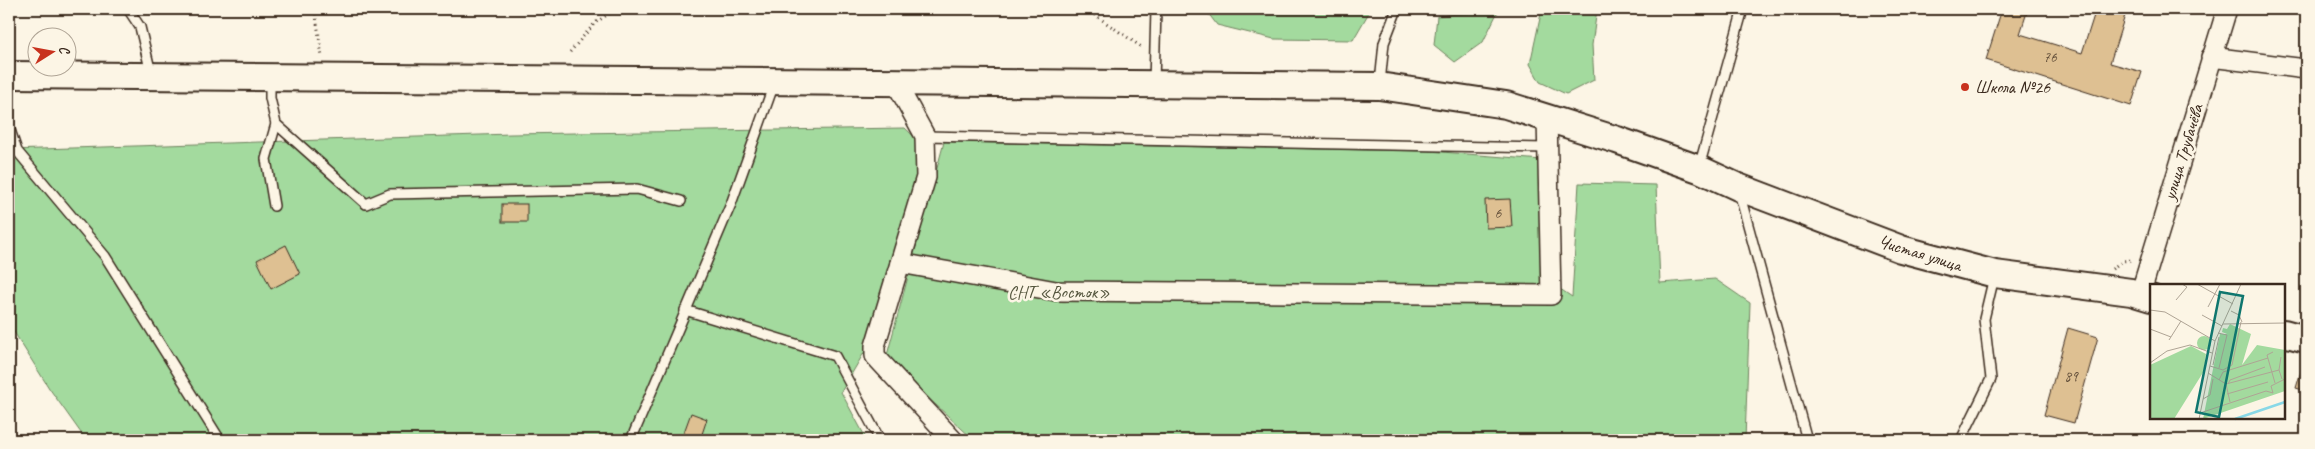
<svg xmlns="http://www.w3.org/2000/svg" width="2315" height="449" font-family="Caveat,sans-serif">
  <rect width="100%" height="100%" fill="#fcf5e5"/>
  <filter id="ink" filterUnits="userSpaceOnUse"><feTurbulence type="fractalNoise" baseFrequency=".02" numOctaves="2"/><feDisplacementMap in="SourceGraphic" scale="10" xChannelSelector="R" yChannelSelector="G"/><feConvolveMatrix kernelMatrix="1 2 1 2 8 2 1 2 1" color-interpolation-filters="sRGB"/></filter>
  <g filter="url(#ink)">
    <!-- green -->
    <g fill="#a3da9e" stroke="#6f825e">
      <path d="M 1205,9 L 1371,9 L 1353,40 L 1274,39 L 1217,25 Z"/>
      <path d="M 1468,9 L 1499,9 L 1483,42 L 1455,62 L 1434,45 L 1437,16 L 1468,13 Z"/>
      <path d="M 1542,9 L 1597,9 L 1592,45 L 1594,80 L 1566,94 L 1540,82 L 1530,64 Z"/>
      <path d="M 905,128 L 924,146 L 923,185 L 865,351 L 841,392 L 867,440 L 86,440 L 49,388 L 9,324 L 9,150 L 511,134 Z"/>
      <path d="M 944,142 L 1429,151 L 1542,160 L 1541,276 L 1572,297 L 1579,183 L 1656,185 L 1660,283 L 1715,279 L 1750,303 L 1745,440 L 974,440 L 886,359 Z"/>
    </g>
    <!-- building -->
    <g fill="#dec092" stroke="#3b2a1e">
      <path d="M 2002,9 L 2028,9 L 2020,34 L 2082,53 L 2096,9 L 2127,9 L 2110,63 L 2142,72 L 2131,106 L 1986,60 Z"/>
      <path d="M 1510,199 L 1512,227 L 1486,228 L 1485,200 Z"/>
      <rect x="502" y="204" width="25" height="18"/>
      <path d="M 286,245 L 300,274 L 271,289 L 257,260 Z"/>
      <path d="M 2068,328 L 2098,337 L 2074,423 L 2044,415 Z"/>
      <path d="M 2303,365 L 2306,366 L 2306,391 L 2296,388 Z"/>
      <path d="M 691,413 L 707,419 L 700,440 L 683,435 Z"/>
    </g>
    <g fill="none" stroke-linecap="round" stroke-linejoin="round">
      <!-- lane casing -->
      <g stroke="#3b2a1e" stroke-width="12">
        <g id="lane">
          <path d="M 128,9 L 140,27 L 151,73"/>
          <path d="M 270,80 L 270,98 L 276,124 L 366,204 L 390,194 L 637,189 L 681,201"/>
          <path d="M 1154,83 L 1156,9"/>
          <path d="M 1380,83 L 1384,43 L 1397,9"/>
          <path d="M 9,127 L 17,151 L 105,256 L 220,440"/>
          <path d="M 925,136 L 1548,148"/>
          <path d="M 1699,167 L 1743,9"/>
          <path d="M 1739,192 L 1807,440"/>
          <path d="M 274,206 L 266,159 L 276,124"/>
          <path d="M 685,310 L 835,356 L 880,440"/>
          <path d="M 631,440 L 731,204 L 774,84"/>
          <path d="M 1961,440 L 1991,379 L 1984,319 L 1994,277"/>
        </g>
      </g>
      <!-- street casing -->
      <g stroke="#3b2a1e" stroke-width="22">
        <g id="street">
          <path d="M 2211,57 L 2306,69"/>
          <path d="M 895,81 L 925,136 L 926,177 L 875,346 L 875,356 L 953,440"/>
          <path d="M 900,263 L 1056,291 L 1551,295 L 1547,118"/>
          <path d="M 2140,295 L 2227,9"/>
        </g>
      </g>
      <!-- secondary casing -->
      <g stroke="#3b2a1e" stroke-width="30">
        <g id="secondary">
          <path d="M 9,75 L 1379,86 L 1506,105 L 1617,140 L 1699,169 L 1738,187 L 1901,249 L 1995,274 L 2131,292 L 2151,298"/>
          <path d="M 2284,333 L 2306,339"/>
        </g>
      </g>
      <!-- path -->
      <g stroke="#3b2a1e" stroke-width="3" stroke-dasharray="1 4" stroke-linecap="butt">
        <path d="M 315,9 L 322,57"/>
        <path d="M 1086,9 L 1143,48"/>
        <path d="M 570,52 L 595,23 L 616,9"/>
        <path d="M 2112,269 L 2122,261 L 2133,260"/>
      </g>
      <!-- lane -->
      <use href="#lane" stroke="#fcf5e5" stroke-width="9"/>
      <!-- street -->
      <use href="#street" stroke="#fcf5e5" stroke-width="19"/>
      <!-- secondary -->
      <use href="#secondary" stroke="#fcf5e5" stroke-width="26"/>
    </g>
  </g>
  <!-- markers -->
  <circle fill="#c8321e" stroke="#fcf5e5" stroke-width="2" cx="1965" cy="87" r="5"/>
  <g text-anchor="middle" stroke-width="5" stroke-linejoin="round" paint-order="stroke">
    <!-- number labels -->
    <g font-size="15" fill="#64503b">
      <text x="2050" y="62">76</text>
      <text x="1498" y="218">6</text>
      <text x="2071" y="381">89</text>
    </g>
    <!-- poi labels -->
    <g font-size="18" fill="#3b2a1e" stroke="#fcf5e5" text-anchor="start">
      <text x="1975" y="93">Школа №26</text>
    </g>
    <!-- street labels -->
    <g font-size="18" fill="#3b2a1e" stroke="#fcf5e5">
      <text transform="translate(2183 152) rotate(-73)" y="6">улица Трубачёва</text>
      <text transform="translate(1920 253) rotate(17)" y="6">Чистая улица</text>
    </g>
    <!-- park labels -->
    <g font-size="18" fill="#55563e" stroke="#fcf5e5">
      <text x="1059" y="298">СНТ «Восток»</text>
    </g>
  </g>
  <!-- overview -->
  <g transform="translate(2150 284)">
    <rect width="135" height="135" fill="#fcf5e5"/>
    <path d="M 80,40 L 101,50 L 92,81 L 107,61 L 135,66 L 135,107 L 53,135 L 70,50 L 77,50 L 72,48 L 73,44 L 77,45 ZM47 59a7 7 0 1 1 14 0a7 7 0 1 1-14 0ZM 41,62 L 56,70 L 54,87 L 24,135 L 0,135 L 0,81 Z" fill="#a3da9e"/>
    <path fill="none" stroke="#89d8e7" stroke-width="2.5" d="M 85,135 L 135,118"/>
    <path fill="none" stroke="#afa495" stroke-width="1" d="M 47,0 L 83,20M 26,16 L 37,3 L 32,0M 58,23 L 70,0M 0,26 L 15,28 L 65,57M 81,27 L 89,31 L 92,38M 52,31 L 72,42M 73,40 L 135,39M 0,45 L 21,53M 68,49 L 77,51 L 69,84M 19,56 L 31,37M 123,68 L 117,71 L 125,99M 131,73 L 129,86 L 132,95M 0,79 L 17,67 L 40,61 L 62,69M 63,81 L 69,53M 60,82 L 73,86 L 82,81 L 91,38M 58,89 L 76,100M 69,96 L 73,88 L 118,74M 78,100 L 80,96 L 115,83M 77,110 L 118,98M 53,115 L 60,111 L 63,95M 80,118 L 76,100 L 129,86M 50,129 L 116,107 L 123,109 L 121,102 L 135,95M 49,135 L 65,57 L 91,0"/>
    <path fill="#0f766e" fill-opacity="0.15" stroke="#0f766e" stroke-width="2.5" d="M 70,8 L 93,12 L 69,133 L 46,128 Z"/>
    <rect width="135" height="135" fill="none" stroke="#3b2a1e" stroke-width="2.5"/>
  </g>
  <!-- margin -->
  <rect width="2315" height="449" fill="none" stroke="#fcf5e5" stroke-width="30"/>
  <rect x="15" y="15" width="2285" height="419" fill="none" stroke="#3b2a1e" stroke-width="2" filter="url(#ink)"/>
  <!-- north arrow -->
  <g transform="translate(52 52) rotate(79)"><circle r="24" fill="#fcf5e5" stroke="#afa495"/>
  <path d="M0-4L9 19L0 12L-9 19Z" fill="#c8321e"/>
  <text y="-8" font-size="14" font-weight="bold" text-anchor="middle" fill="#3b2a1e">С</text>
  </g>
</svg>
